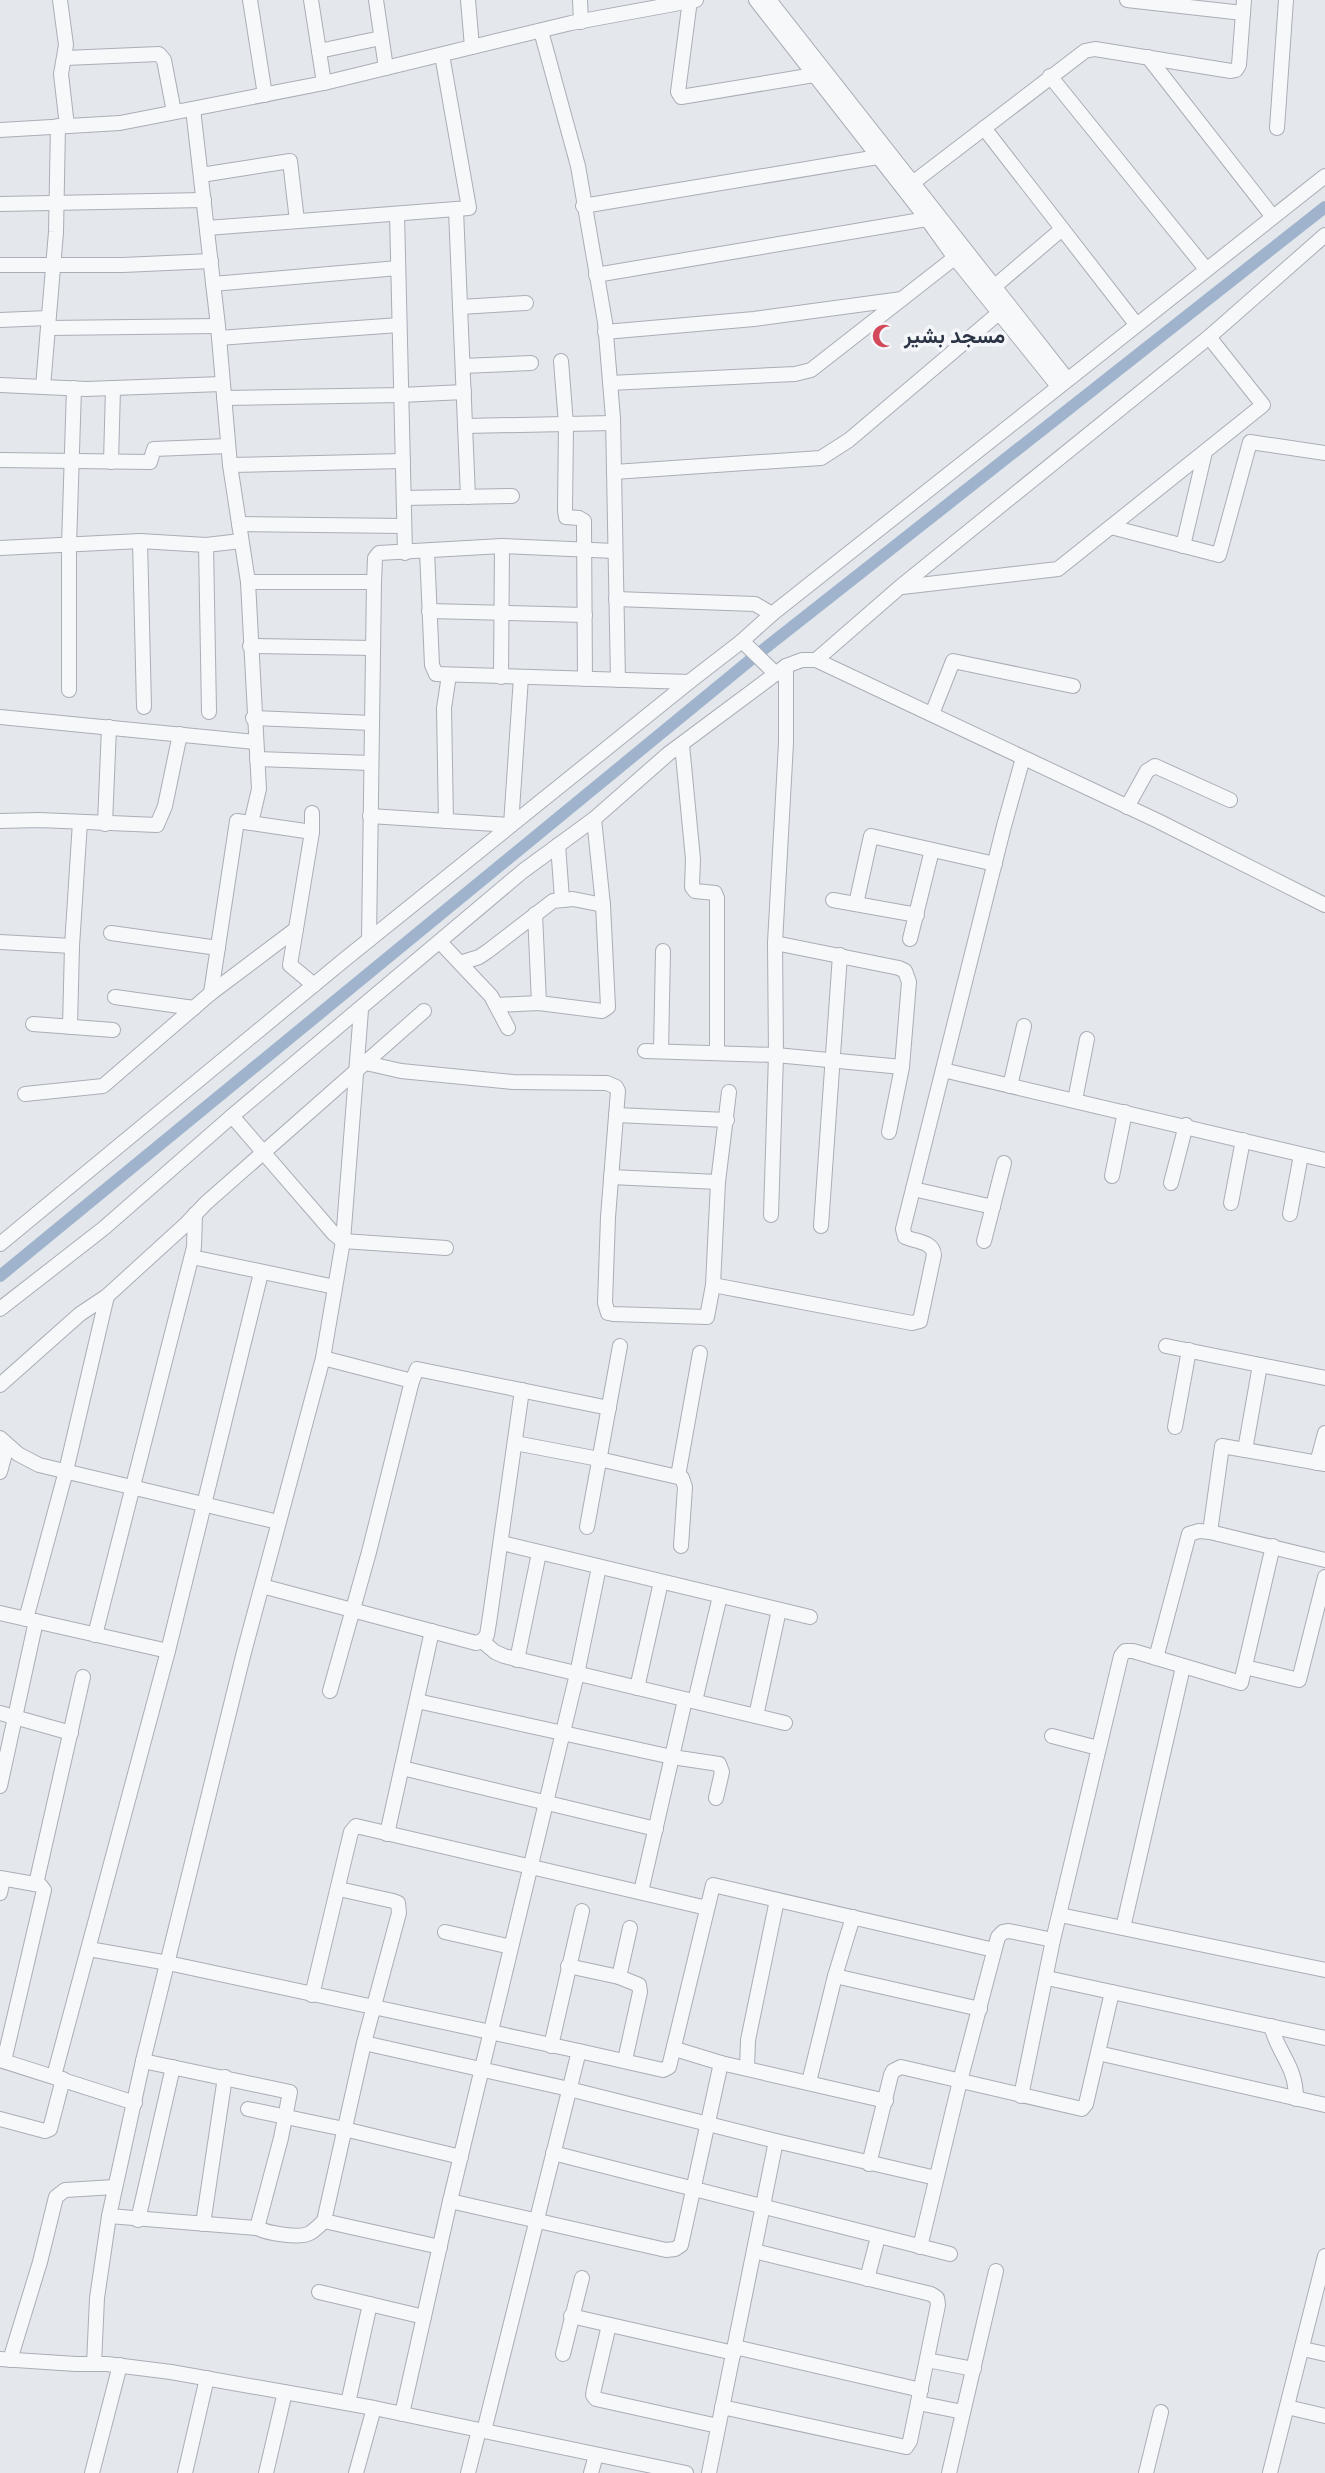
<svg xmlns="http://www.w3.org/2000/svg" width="1325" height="2473" font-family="'Varela Round',Vazirmatn,sans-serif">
  <rect width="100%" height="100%" fill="#e4e7ec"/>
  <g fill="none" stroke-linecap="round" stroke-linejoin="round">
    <!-- canal -->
    <path stroke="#9fb4cc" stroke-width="12" d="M 0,1276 L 754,657 L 1325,207"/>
    <!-- minor casing -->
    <g stroke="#a9aeb7" stroke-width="16">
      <g id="minor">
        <path d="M 60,0 L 66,45 L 61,74 L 67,126"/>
        <path d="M 250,0 L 265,95"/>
        <path d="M 311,0 L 324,83"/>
        <path d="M 376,0 L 386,68"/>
        <path d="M 468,0 L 472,47"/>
        <path d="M 580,0 L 581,22"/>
        <path d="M 690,0 L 678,92 L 681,97 L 814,75"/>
        <path d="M 756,0 L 927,219 L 955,258 L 1058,386"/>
        <path d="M 769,0 L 1067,379"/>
        <path d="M 1127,0 L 1243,13"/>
        <path d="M 541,31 L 578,166 L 605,322 L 613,418 L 618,680"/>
        <path d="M 319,51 L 381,38"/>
        <path d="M 1148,57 L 1273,217"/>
        <path d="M 65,58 L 159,54 L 164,60 L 174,112"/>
        <path d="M 1050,76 L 1206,269"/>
        <path d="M 193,109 L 218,326 L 230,465 L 248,582 L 259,789 L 251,823"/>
        <path d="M 984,128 L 1136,324"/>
        <path d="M 1277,128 L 1286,0"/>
        <path d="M 0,130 L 120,123 L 324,83 L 571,23 L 696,0"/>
        <path d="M 201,175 L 290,161 L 297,221"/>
        <path d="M 906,188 L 1085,51 L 1095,49 L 1231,71 L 1236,70 L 1239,65 L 1244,0"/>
        <path d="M 0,204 L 204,200"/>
        <path d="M 583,206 L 878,157 L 884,152"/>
        <path d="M 456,210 L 468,497"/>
        <path d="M 397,214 L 405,553"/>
        <path d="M 207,228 L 469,208 L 442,55"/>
        <path d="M 0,265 L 123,265 L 211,261"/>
        <path d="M 596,275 L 927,219 L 933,215"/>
        <path d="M 213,284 L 398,268"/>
        <path d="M 995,286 L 1062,229"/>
        <path d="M 460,307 L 526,303"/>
        <path d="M 0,320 L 48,318"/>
        <path d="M 48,328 L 218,326"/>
        <path d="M 605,332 L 754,319 L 902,299"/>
        <path d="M 219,338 L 399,325"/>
        <path d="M 561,361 L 566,424 L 565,510 L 566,517 L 579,518 L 584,521 L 584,526 L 585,679"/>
        <path d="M 463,366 L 531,363"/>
        <path d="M 610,383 L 795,374 L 811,370 L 962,252"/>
        <path d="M 0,385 L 86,389 L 222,384"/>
        <path d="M 43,387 L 56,232 L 58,126"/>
        <path d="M 224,398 L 401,395 L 464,392"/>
        <path d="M 465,426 L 613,423"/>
        <path d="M 0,460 L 150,462 L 154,449 L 228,446"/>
        <path d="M 111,462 L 113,388"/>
        <path d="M 230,465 L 403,461"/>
        <path d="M 614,472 L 821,458 L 849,440 L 1000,312"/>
        <path d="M 404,498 L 512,496"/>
        <path d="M 239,524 L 404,526"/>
        <path d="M 1111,527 L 1219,555 L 1250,442 L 1325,453"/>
        <path d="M 140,541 L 144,707"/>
        <path d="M 206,545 L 209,712"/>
        <path d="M 1183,546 L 1205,452"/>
        <path d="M 0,548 L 140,541 L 206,545 L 241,541"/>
        <path d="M 427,551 L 432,665 L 436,674 L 689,682"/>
        <path d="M 248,582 L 374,582 L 369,940"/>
        <path d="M 374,582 L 375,558 L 379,553 L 502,546 L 615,551"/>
        <path d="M 902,587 L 1058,569 L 1263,405 L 1209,337"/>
        <path d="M 616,599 L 755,604 L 772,614"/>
        <path d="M 429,611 L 585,615"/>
        <path d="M 742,641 L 776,674"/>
        <path d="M 250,646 L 373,648"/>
        <path d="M 816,660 L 900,587 L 1209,337 L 1325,235"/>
        <path d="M 501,677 L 502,546"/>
        <path d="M 69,690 L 69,546 L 74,388"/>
        <path d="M 932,714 L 953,661 L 1073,686"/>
        <path d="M 0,717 L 255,742"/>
        <path d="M 253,718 L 372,723"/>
        <path d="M 682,745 L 693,859 L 692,887 L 695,891 L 715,893 L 717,898 L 717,1053"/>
        <path d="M 257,759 L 371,763"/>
        <path d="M 1127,807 L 1147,771 L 1155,766 L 1230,800"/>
        <path d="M 312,813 L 312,832 L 290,965 L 314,985"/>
        <path d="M 370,816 L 511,825 L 521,677"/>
        <path d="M 0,821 L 39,820 L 157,825 L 165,806 L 180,734"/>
        <path d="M 446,821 L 444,708 L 449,675"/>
        <path d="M 105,824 L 109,727"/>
        <path d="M 558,845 L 562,899"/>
        <path d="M 833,900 L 917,915"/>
        <path d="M 856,904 L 871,836 L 995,864"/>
        <path d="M 535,914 L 539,1003"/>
        <path d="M 111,933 L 218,948"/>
        <path d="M 910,939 L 932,850"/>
        <path d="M 0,942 L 72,946"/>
        <path d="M 440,942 L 491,996 L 508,1028"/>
        <path d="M 775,943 L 899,968 L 905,971 L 909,982 L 902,1067 L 889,1132"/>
        <path d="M 460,963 L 479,957 L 488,951 L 553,901 L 573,899 L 603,905"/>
        <path d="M 211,993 L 237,821 L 312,832"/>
        <path d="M 115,997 L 194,1008"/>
        <path d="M 496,1005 L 539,1003 L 602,1011 L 608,1007 L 603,905 L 594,819"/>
        <path d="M 33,1024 L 113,1030"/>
        <path d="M 70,1027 L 72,946 L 80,822"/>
        <path d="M 645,1051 L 776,1055 L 902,1067"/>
        <path d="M 661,1051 L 663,951"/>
        <path d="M 366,1063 L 401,1071 L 513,1082 L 607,1083 L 616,1087 L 618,1091 L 608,1217 L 605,1303 L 608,1313 L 613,1314 L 707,1317 L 713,1285 L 718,1182 L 729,1092"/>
        <path d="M 943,1070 L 1325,1160"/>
        <path d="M 1010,1086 L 1024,1026"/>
        <path d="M 25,1094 L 103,1086 L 211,993 L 296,929"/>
        <path d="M 1075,1100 L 1087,1039"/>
        <path d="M 616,1115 L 727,1120"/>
        <path d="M 232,1116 L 334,1234 L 343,1241 L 446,1248"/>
        <path d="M 1112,1176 L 1125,1112"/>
        <path d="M 611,1177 L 718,1182"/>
        <path d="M 1171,1183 L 1186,1125"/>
        <path d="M 913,1189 L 993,1207"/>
        <path d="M 1231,1203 L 1243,1140"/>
        <path d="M 1290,1214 L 1301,1155"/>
        <path d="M 771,1215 L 776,1055 L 775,943 L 786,743 L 786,666"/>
        <path d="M 821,1226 L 840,955"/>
        <path d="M 984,1241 L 1004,1163"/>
        <path d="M 0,1244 L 344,960 L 689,682 L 742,641 L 772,614 L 1325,176"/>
        <path d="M 192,1257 L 335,1287"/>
        <path d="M 713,1285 L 912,1323 L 920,1321 L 934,1255 C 933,1241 916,1242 905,1237 L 903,1229 L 1004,826 L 1023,758"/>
        <path d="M 0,1309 L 104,1228 L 232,1116 L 523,871 L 594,819 L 668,754 L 786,666 L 802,660 L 816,660 L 1158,821 L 1325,905"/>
        <path d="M 1166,1346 L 1325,1378"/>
        <path d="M 323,1358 L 412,1381"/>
        <path d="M 0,1385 L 80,1314 L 107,1296 L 185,1225 L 206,1203 L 424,1011"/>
        <path d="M 1175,1427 L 1189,1350"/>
        <path d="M 0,1438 L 18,1454 L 39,1465 L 278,1522"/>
        <path d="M 515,1443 L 599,1459 L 682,1478 L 685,1487 L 681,1546"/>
        <path d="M 1245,1450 L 1260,1365"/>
        <path d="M 1317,1463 L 1325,1433"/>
        <path d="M 0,1472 L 7,1446"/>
        <path d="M 678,1476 L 700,1353"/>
        <path d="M 587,1527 L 620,1346"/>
        <path d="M 1210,1532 L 1222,1446 L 1325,1464"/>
        <path d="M 502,1543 L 810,1617"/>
        <path d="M 262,1586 L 476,1643 L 482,1641 L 487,1635 L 490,1616 L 522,1390"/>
        <path d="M 0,1613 L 168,1651"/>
        <path d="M 26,1619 L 66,1471 L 107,1296"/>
        <path d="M 95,1635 L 194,1247 L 195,1214"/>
        <path d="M 482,1641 L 495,1652 L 504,1656 L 785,1723"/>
        <path d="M 1156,1658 L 1189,1534 L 1199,1531 L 1210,1532 L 1325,1560"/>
        <path d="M 517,1660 L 539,1553"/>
        <path d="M 1245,1667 L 1299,1680 L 1325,1577"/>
        <path d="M 637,1688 L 661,1582"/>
        <path d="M 330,1691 L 369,1552 L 412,1381 L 417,1369 L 609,1408"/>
        <path d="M 417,1701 L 672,1757 L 719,1764 L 722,1772 L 716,1798"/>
        <path d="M 695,1701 L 720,1596"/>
        <path d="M 0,1713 L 71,1733"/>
        <path d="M 756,1716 L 779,1610"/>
        <path d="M 1052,1736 L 1098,1748"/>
        <path d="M 402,1768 L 656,1829"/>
        <path d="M 0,1786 L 36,1621"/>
        <path d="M 387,1834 L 432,1631"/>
        <path d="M 0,1878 L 40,1885 L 44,1890 L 4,2061"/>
        <path d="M 36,1884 L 83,1677"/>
        <path d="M 339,1889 L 393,1901 L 398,1903 L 399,1913 L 364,2043 L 324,2221 L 440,2247"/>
        <path d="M 641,1892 L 685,1700"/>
        <path d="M 0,1893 L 3,1879"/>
        <path d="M 1060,1915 L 1325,1970"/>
        <path d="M 1123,1928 L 1183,1667"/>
        <path d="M 445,1932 L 511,1947"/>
        <path d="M 89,1949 L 168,1963 L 579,2051"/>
        <path d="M 568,1966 L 619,1977 L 639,1985 L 640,1992 L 625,2060"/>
        <path d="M 835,1976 L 980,2009"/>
        <path d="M 619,1977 L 630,1928"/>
        <path d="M 1047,1978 L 1325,2038"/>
        <path d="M 312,1995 L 351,1832 L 356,1826 L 707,1908"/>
        <path d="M 1271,2026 C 1279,2056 1296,2065 1296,2099"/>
        <path d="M 364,2043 L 569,2089 L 776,2141"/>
        <path d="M 551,2046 L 582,1911"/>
        <path d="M 675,2049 L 721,2063 L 886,2101"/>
        <path d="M 1098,2053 L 1325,2105"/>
        <path d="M 0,2060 L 135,2103"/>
        <path d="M 143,2061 L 290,2092 L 281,2138 L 257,2228"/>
        <path d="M 747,2068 L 748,2040 L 777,1900"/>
        <path d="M 54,2076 L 168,1651 L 261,1273"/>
        <path d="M 809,2082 L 835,1976 L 853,1917"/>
        <path d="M 1021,2096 L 1053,1940 L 1121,1656 L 1125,1651 L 1133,1651 L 1241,1683 L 1273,1546"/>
        <path d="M 248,2109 L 344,2129 L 461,2157"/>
        <path d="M 0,2119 L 45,2131 L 50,2129 L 63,2079"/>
        <path d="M 553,2153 L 950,2254"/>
        <path d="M 869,2164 L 891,2075 L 893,2071 L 901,2067 L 1082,2109 L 1086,2104 L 1112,1992"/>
        <path d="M 450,2201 L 666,2250 L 675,2249 L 681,2245 L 721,2063"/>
        <path d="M 109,2216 L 257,2228 C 267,2233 300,2239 310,2233 C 315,2230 320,2225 324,2221"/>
        <path d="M 138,2220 L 173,2067"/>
        <path d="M 203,2224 L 225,2077"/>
        <path d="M 920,2247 L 960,2081 L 998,1937 L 1003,1932 L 1009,1931 L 1053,1940"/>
        <path d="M 867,2279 L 878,2237"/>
        <path d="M 319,2292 L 424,2317"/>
        <path d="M 571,2316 L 734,2353"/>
        <path d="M 609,2325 L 594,2389 L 593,2395 L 596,2399 L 718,2426"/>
        <path d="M 735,2347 L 921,2390"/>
        <path d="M 1303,2349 L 1325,2354"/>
        <path d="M 563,2354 L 582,2278"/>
        <path d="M 0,2359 L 76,2364 L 107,2364 L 171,2372 L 374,2408 L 686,2473"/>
        <path d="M 10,2360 L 40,2262 L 56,2197 L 65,2190 L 115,2187"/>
        <path d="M 927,2360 L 974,2369"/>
        <path d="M 94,2364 L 97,2298 L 109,2216 L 143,2061 L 243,1656 L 323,1358 L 343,1241 L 361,1010"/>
        <path d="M 348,2403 L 370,2304"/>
        <path d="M 918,2403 L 963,2412"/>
        <path d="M 722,2407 L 906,2447 L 910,2441 L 938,2305 L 937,2298 L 931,2294 L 754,2251"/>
        <path d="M 1287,2407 L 1325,2416"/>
        <path d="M 402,2414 L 450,2201 L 577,1674 L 599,1567"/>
        <path d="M 484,2431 L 579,2051 L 663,2070 L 669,2067 L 713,1885 L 994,1950"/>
        <path d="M 92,2473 L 120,2365"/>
        <path d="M 185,2473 L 207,2378"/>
        <path d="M 266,2473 L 285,2392"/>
        <path d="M 356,2473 L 374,2408"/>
        <path d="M 468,2473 L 479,2430"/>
        <path d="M 591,2473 L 596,2455"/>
        <path d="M 709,2473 L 776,2141 L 936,2178"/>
        <path d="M 949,2473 L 996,2271"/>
        <path d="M 1146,2473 L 1161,2412"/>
        <path d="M 1270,2473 L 1325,2256"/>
      </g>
    </g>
    <!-- minor -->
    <use href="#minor" stroke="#f7f8fa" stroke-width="14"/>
  </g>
  <!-- icons -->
  <defs>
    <g id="mosque-bare" transform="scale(1.89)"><path d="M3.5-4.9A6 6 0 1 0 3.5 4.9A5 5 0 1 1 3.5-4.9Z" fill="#d1495b" stroke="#f4f6f9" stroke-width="2.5" paint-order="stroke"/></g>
  </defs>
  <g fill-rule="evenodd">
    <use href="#mosque-bare" x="884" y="336"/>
  </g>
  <g text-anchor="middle" stroke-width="7" stroke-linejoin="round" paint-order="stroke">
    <!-- poi labels -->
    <g font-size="21" font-weight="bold" fill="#2b3445" stroke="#f4f6f9" text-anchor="start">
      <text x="904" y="343">مسجد بشیر</text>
    </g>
  </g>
</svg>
